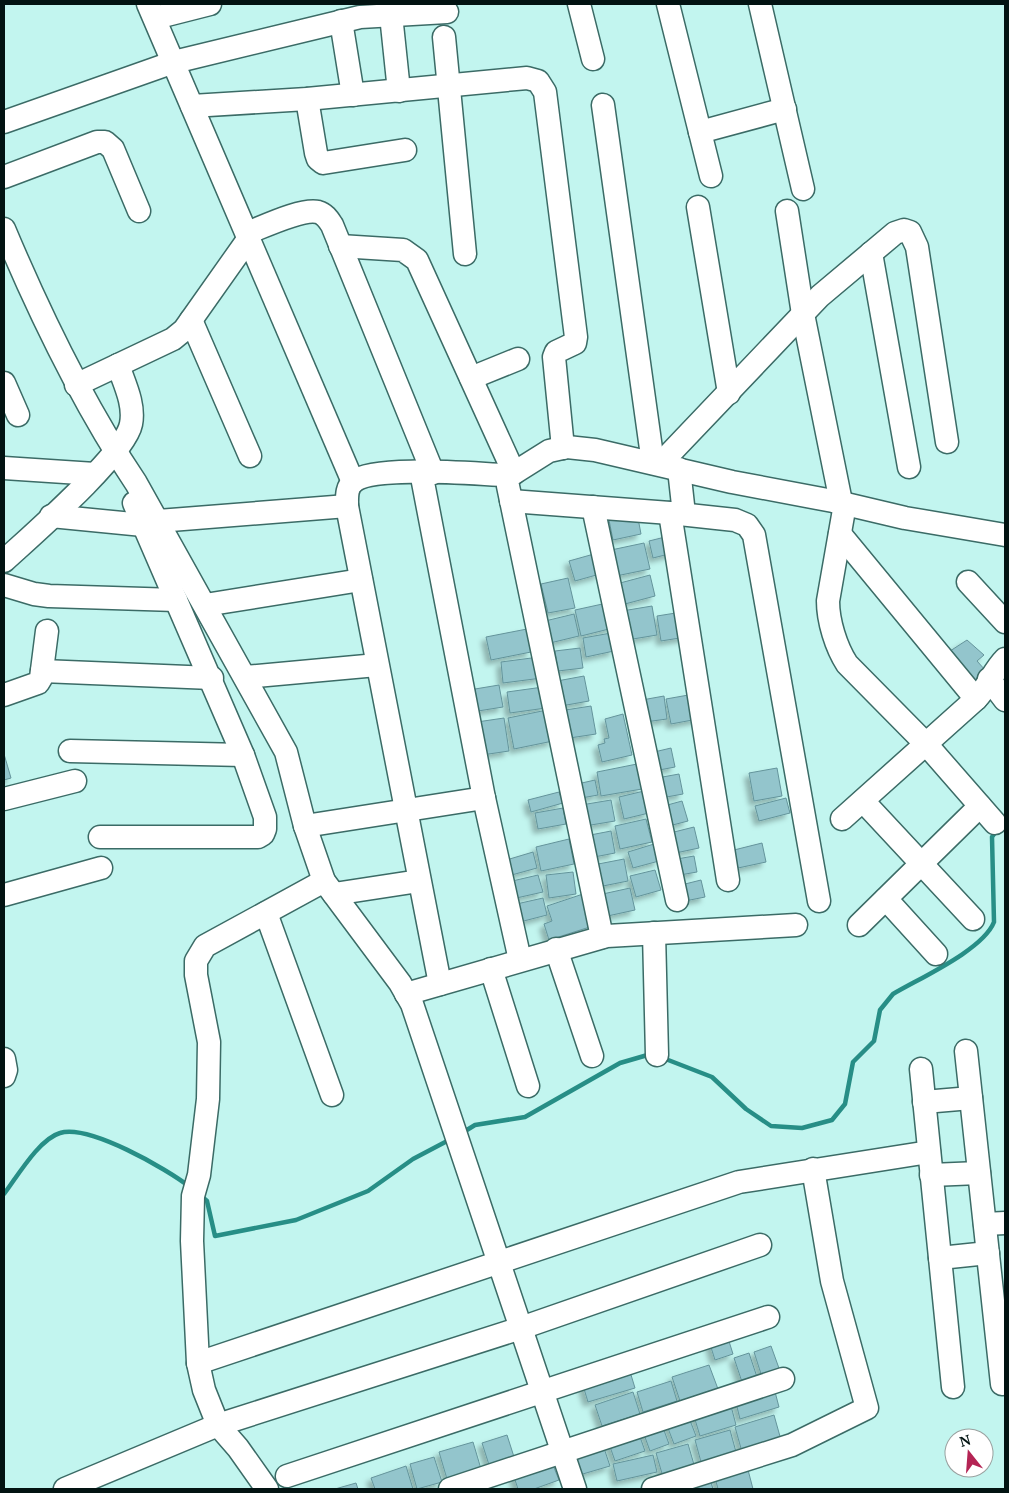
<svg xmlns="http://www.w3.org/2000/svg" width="1009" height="1493" font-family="'PT Serif',serif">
  <defs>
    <filter id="shadow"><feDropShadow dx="-4.5" dy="4.5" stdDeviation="2.5" flood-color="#0004"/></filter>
  </defs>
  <rect width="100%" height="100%" fill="#c2f5ef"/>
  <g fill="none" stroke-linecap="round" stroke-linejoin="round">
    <!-- stream -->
    <g stroke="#278e86" stroke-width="4.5">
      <path d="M 663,1058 L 712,1077 L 746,1109 L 771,1126 L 802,1128 L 832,1120 L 845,1104 L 853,1062 L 874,1041 L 880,1010 L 893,994 C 920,978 983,950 994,922 L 992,837 L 996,831"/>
      <path d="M 462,1133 L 475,1125 L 525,1117 L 620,1063 L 651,1054"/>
      <path d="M 4,1194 C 17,1177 39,1139 60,1133 C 89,1124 167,1169 190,1187"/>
      <path d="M 200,1195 L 207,1201 L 215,1236 L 296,1220 L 368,1191 L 413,1159 L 451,1139"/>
    </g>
  </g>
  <!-- building -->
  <g fill="#93c5cc" stroke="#64949b" filter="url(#shadow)">
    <path d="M 637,513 L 641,534 L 613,540 L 609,520 Z"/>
    <path d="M 669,536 L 673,553 L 653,558 L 649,541 Z"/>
    <path d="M 644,543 L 650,569 L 616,576 L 611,550 Z"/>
    <path d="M 594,554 L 600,574 L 575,581 L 569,561 Z"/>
    <path d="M 650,575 L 655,596 L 625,604 L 620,583 Z"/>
    <path d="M 568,578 L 575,608 L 548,613 L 541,584 Z"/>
    <path d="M 607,603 L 613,628 L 581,636 L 575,610 Z"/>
    <path d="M 652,606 L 657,635 L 627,640 L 622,611 Z"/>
    <path d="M 682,612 L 686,637 L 661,641 L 657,616 Z"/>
    <path d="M 574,614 L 579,636 L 550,643 L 545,621 Z"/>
    <path d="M 527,629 L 531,652 L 491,660 L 486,637 Z"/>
    <path d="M 611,633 L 614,651 L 586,657 L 583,638 Z"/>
    <path d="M 967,640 L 984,655 L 977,661 L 986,671 L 974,682 L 947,653 Z"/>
    <path d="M 580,648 L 583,668 L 558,671 L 555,651 Z"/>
    <path d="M 539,657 L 542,678 L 503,683 L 501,662 Z"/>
    <path d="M 584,676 L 589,701 L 561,706 L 557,681 Z"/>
    <path d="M 499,685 L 503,707 L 478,711 L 475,689 Z"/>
    <path d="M 543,687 L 546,708 L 510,713 L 507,692 Z"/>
    <path d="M 694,694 L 698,719 L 671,724 L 666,699 Z"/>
    <path d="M 664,696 L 667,719 L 645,722 L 642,700 Z"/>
    <path d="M 591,706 L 596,734 L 563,739 L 559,711 Z"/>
    <path d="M 547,710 L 553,741 L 514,749 L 508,718 Z"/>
    <path d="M 623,714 L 632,755 L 602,762 L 598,745 L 605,743 L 604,739 L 609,738 L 605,719 Z"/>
    <path d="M 504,718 L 509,751 L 482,755 L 477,722 Z"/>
    <path d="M 671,748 L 675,767 L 654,771 L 650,753 Z"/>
    <path d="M 4,754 L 11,778 L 4,780 Z"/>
    <path d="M 637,764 L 642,789 L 601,796 L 597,772 Z"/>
    <path d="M 777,768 L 782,796 L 754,801 L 749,773 Z"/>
    <path d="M 679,774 L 683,794 L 661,798 L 657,778 Z"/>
    <path d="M 595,780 L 598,795 L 576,799 L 573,785 Z"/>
    <path d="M 644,791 L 649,813 L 624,819 L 619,797 Z"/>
    <path d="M 559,792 L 563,803 L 531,812 L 528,800 Z"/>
    <path d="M 786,798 L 790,813 L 759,821 L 755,806 Z"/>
    <path d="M 611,800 L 615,821 L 585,826 L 581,805 Z"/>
    <path d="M 682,801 L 688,821 L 665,827 L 660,807 Z"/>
    <path d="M 563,808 L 566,824 L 538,829 L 535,813 Z"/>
    <path d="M 646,819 L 652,842 L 620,849 L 615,826 Z"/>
    <path d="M 694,827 L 699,848 L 671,854 L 666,834 Z"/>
    <path d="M 611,831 L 615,853 L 589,858 L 585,836 Z"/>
    <path d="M 569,839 L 574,864 L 541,871 L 536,847 Z"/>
    <path d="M 762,843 L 766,862 L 738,868 L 734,850 Z"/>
    <path d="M 654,844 L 659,861 L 633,868 L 628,852 Z"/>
    <path d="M 533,852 L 537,868 L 508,876 L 503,861 Z"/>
    <path d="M 694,856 L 697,872 L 674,876 L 671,860 Z"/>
    <path d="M 624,859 L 628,881 L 598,887 L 593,865 Z"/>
    <path d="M 655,870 L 661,890 L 636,897 L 630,876 Z"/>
    <path d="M 573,872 L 576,894 L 549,898 L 546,875 Z"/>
    <path d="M 538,875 L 543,892 L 512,899 L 508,882 Z"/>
    <path d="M 701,880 L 705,897 L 680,902 L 677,886 Z"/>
    <path d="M 630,888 L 635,910 L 603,917 L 598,895 Z"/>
    <path d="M 583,894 L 593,926 L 549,940 L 544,924 L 552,921 L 547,906 Z"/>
    <path d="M 543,898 L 547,915 L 516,923 L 512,905 Z"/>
    <path d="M 727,1335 L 733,1354 L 715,1360 L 709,1341 Z"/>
    <path d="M 771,1346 L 780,1371 L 762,1377 L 754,1352 Z"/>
    <path d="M 749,1353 L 757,1377 L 742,1382 L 734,1358 Z"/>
    <path d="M 628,1365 L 635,1388 L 588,1402 L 581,1379 Z"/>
    <path d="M 709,1365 L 718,1389 L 680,1401 L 672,1377 Z"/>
    <path d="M 671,1381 L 677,1401 L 643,1412 L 637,1392 Z"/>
    <path d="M 774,1388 L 779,1407 L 740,1419 L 735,1399 Z"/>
    <path d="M 633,1392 L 640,1414 L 602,1426 L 595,1405 Z"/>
    <path d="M 730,1402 L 736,1425 L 700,1436 L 693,1413 Z"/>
    <path d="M 688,1415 L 696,1436 L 674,1444 L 666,1423 Z"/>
    <path d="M 774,1415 L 781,1440 L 742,1452 L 735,1427 Z"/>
    <path d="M 661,1422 L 669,1444 L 650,1451 L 642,1429 Z"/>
    <path d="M 730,1430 L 736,1452 L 701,1462 L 695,1440 Z"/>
    <path d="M 638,1431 L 645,1451 L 615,1461 L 608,1441 Z"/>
    <path d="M 507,1435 L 515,1460 L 490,1468 L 482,1443 Z"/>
    <path d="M 473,1442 L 481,1469 L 447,1479 L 439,1452 Z"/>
    <path d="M 688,1444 L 695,1468 L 663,1477 L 656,1453 Z"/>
    <path d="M 603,1445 L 610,1466 L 576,1476 L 570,1456 Z"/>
    <path d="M 653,1455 L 657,1472 L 617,1481 L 613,1464 Z"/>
    <path d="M 434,1457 L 442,1482 L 417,1489 L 410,1464 Z"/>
    <path d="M 551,1460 L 559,1480 L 534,1489 L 518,1489 L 513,1474 Z"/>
    <path d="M 406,1466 L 413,1489 L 375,1489 L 371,1478 Z"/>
    <path d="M 747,1466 L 753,1489 L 718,1489 L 714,1474 Z"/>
    <path d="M 709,1476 L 713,1489 L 674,1489 Z"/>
    <path d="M 356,1483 L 358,1489 L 335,1489 Z"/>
  </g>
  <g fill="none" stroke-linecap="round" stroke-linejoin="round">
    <!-- minor casing -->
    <g stroke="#3b6b66" stroke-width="25">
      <g id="minor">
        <path d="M 148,4 L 353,482"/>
        <path d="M 579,4 L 593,59"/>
        <path d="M 668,4 L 711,176"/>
        <path d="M 760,4 L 803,189"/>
        <path d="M 391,15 L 399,91"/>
        <path d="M 155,18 L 210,4"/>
        <path d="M 341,21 L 353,95"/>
        <path d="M 444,37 L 465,254"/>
        <path d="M 307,99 L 316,153 L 318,159 L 323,163 L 405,150"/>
        <path d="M 603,105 L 653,463"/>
        <path d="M 192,106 L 307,99 L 527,78 L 538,81 L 545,92 L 576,337 L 575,343 L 556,352 L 554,357 L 563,448"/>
        <path d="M 4,122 L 174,62 L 360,17 L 447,12"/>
        <path d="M 700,132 L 785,109"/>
        <path d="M 4,177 L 97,142 L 105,142 L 113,149 L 139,211"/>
        <path d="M 698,207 L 729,393"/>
        <path d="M 787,211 L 803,314 L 841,502"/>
        <path d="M 4,229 C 41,317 83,404 136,483 L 286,752 L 305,826 L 324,881 L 400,983 L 412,1004 L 575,1489"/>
        <path d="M 247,233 C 263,227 302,208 318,212 C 325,214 328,219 332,225 L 433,473"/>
        <path d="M 340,246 L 403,250 L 417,260 L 514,473"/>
        <path d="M 871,253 L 909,467"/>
        <path d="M 191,320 L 250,456"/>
        <path d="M 471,378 L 518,359"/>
        <path d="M 4,383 L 18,415"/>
        <path d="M 76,385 L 173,339 L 184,330 L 249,238"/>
        <path d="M 660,464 L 820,296 L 895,233 L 904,230 L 910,232 L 917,247 L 947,442"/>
        <path d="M 4,468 L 95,474"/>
        <path d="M 679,469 L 684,514"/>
        <path d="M 421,472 L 484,798 L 520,960"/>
        <path d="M 508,486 L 602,937"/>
        <path d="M 511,501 L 670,513 L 735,520 L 747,525 L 754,535 L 819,901"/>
        <path d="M 845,504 L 828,601 C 828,621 836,647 847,664 L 926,744 L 995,823"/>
        <path d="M 593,507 L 677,900"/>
        <path d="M 670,513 L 728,880"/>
        <path d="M 51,516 L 143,525"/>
        <path d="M 158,521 L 347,506"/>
        <path d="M 840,534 L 976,699"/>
        <path d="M 4,561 C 30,537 125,455 131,424 C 135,404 124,383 118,365"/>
        <path d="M 968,582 L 1005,622"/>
        <path d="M 4,585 L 34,594 L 49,596 L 176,600"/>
        <path d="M 205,605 L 361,580"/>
        <path d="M 42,671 L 212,678"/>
        <path d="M 245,677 L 377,665"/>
        <path d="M 989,679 L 1005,700"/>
        <path d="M 4,695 L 38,683 L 41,678 L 47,631"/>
        <path d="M 70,751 L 243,755"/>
        <path d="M 4,799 L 75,781"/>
        <path d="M 863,801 L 973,919"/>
        <path d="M 842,819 L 976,699 C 988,687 993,671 1005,659"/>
        <path d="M 305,826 L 484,798"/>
        <path d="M 100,837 L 258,837 L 263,834 L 265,829 L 265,817 L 243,755 L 134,503"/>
        <path d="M 334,894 L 419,881"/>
        <path d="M 4,895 L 101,868"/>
        <path d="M 886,899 L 936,954"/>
        <path d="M 266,913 L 332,1095"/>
        <path d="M 859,925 L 980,806"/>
        <path d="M 654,933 L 657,1055"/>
        <path d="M 556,949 L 592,1056"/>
        <path d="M 491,969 L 528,1086"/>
        <path d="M 440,984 L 347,506 C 347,497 346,487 354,481 C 376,465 475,474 506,475 L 514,473 L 549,451 L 567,447 L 595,450 L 732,482 L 833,501 L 905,518 L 1005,535"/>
        <path d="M 406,994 L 607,936 L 796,925"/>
        <path d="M 966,1051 L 1002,1384"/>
        <path d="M 4,1059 L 6,1070 L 4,1076"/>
        <path d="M 921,1069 L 953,1387"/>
        <path d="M 924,1102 L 971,1098"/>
        <path d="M 931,1175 L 979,1173"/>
        <path d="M 985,1224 L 1005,1223"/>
        <path d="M 940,1258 L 988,1253"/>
        <path d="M 198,1363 L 739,1182 L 929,1152"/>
        <path d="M 287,1476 L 768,1317"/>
        <path d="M 65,1489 L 218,1425 L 521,1328 L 760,1245"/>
        <path d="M 267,1489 L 238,1448 L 218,1425 L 204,1390 L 198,1363 L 192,1241 L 193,1196 L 199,1175 L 208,1099 L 209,1042 L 196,975 L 196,961 L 205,946 L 324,881"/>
        <path d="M 450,1489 L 783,1379"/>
        <path d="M 653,1489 L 792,1445 L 867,1408 L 832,1281 L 813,1169"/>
      </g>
    </g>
    <!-- minor -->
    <use href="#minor" stroke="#fff" stroke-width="22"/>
  </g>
  <!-- border -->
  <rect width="1009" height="1493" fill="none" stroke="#021312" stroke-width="10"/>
  <!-- north arrow -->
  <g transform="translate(969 1453) rotate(343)"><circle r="24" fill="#ffffff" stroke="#9aa1a0"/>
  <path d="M0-4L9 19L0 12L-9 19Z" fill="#b42454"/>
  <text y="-8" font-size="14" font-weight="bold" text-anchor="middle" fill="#021312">N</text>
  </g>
</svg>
